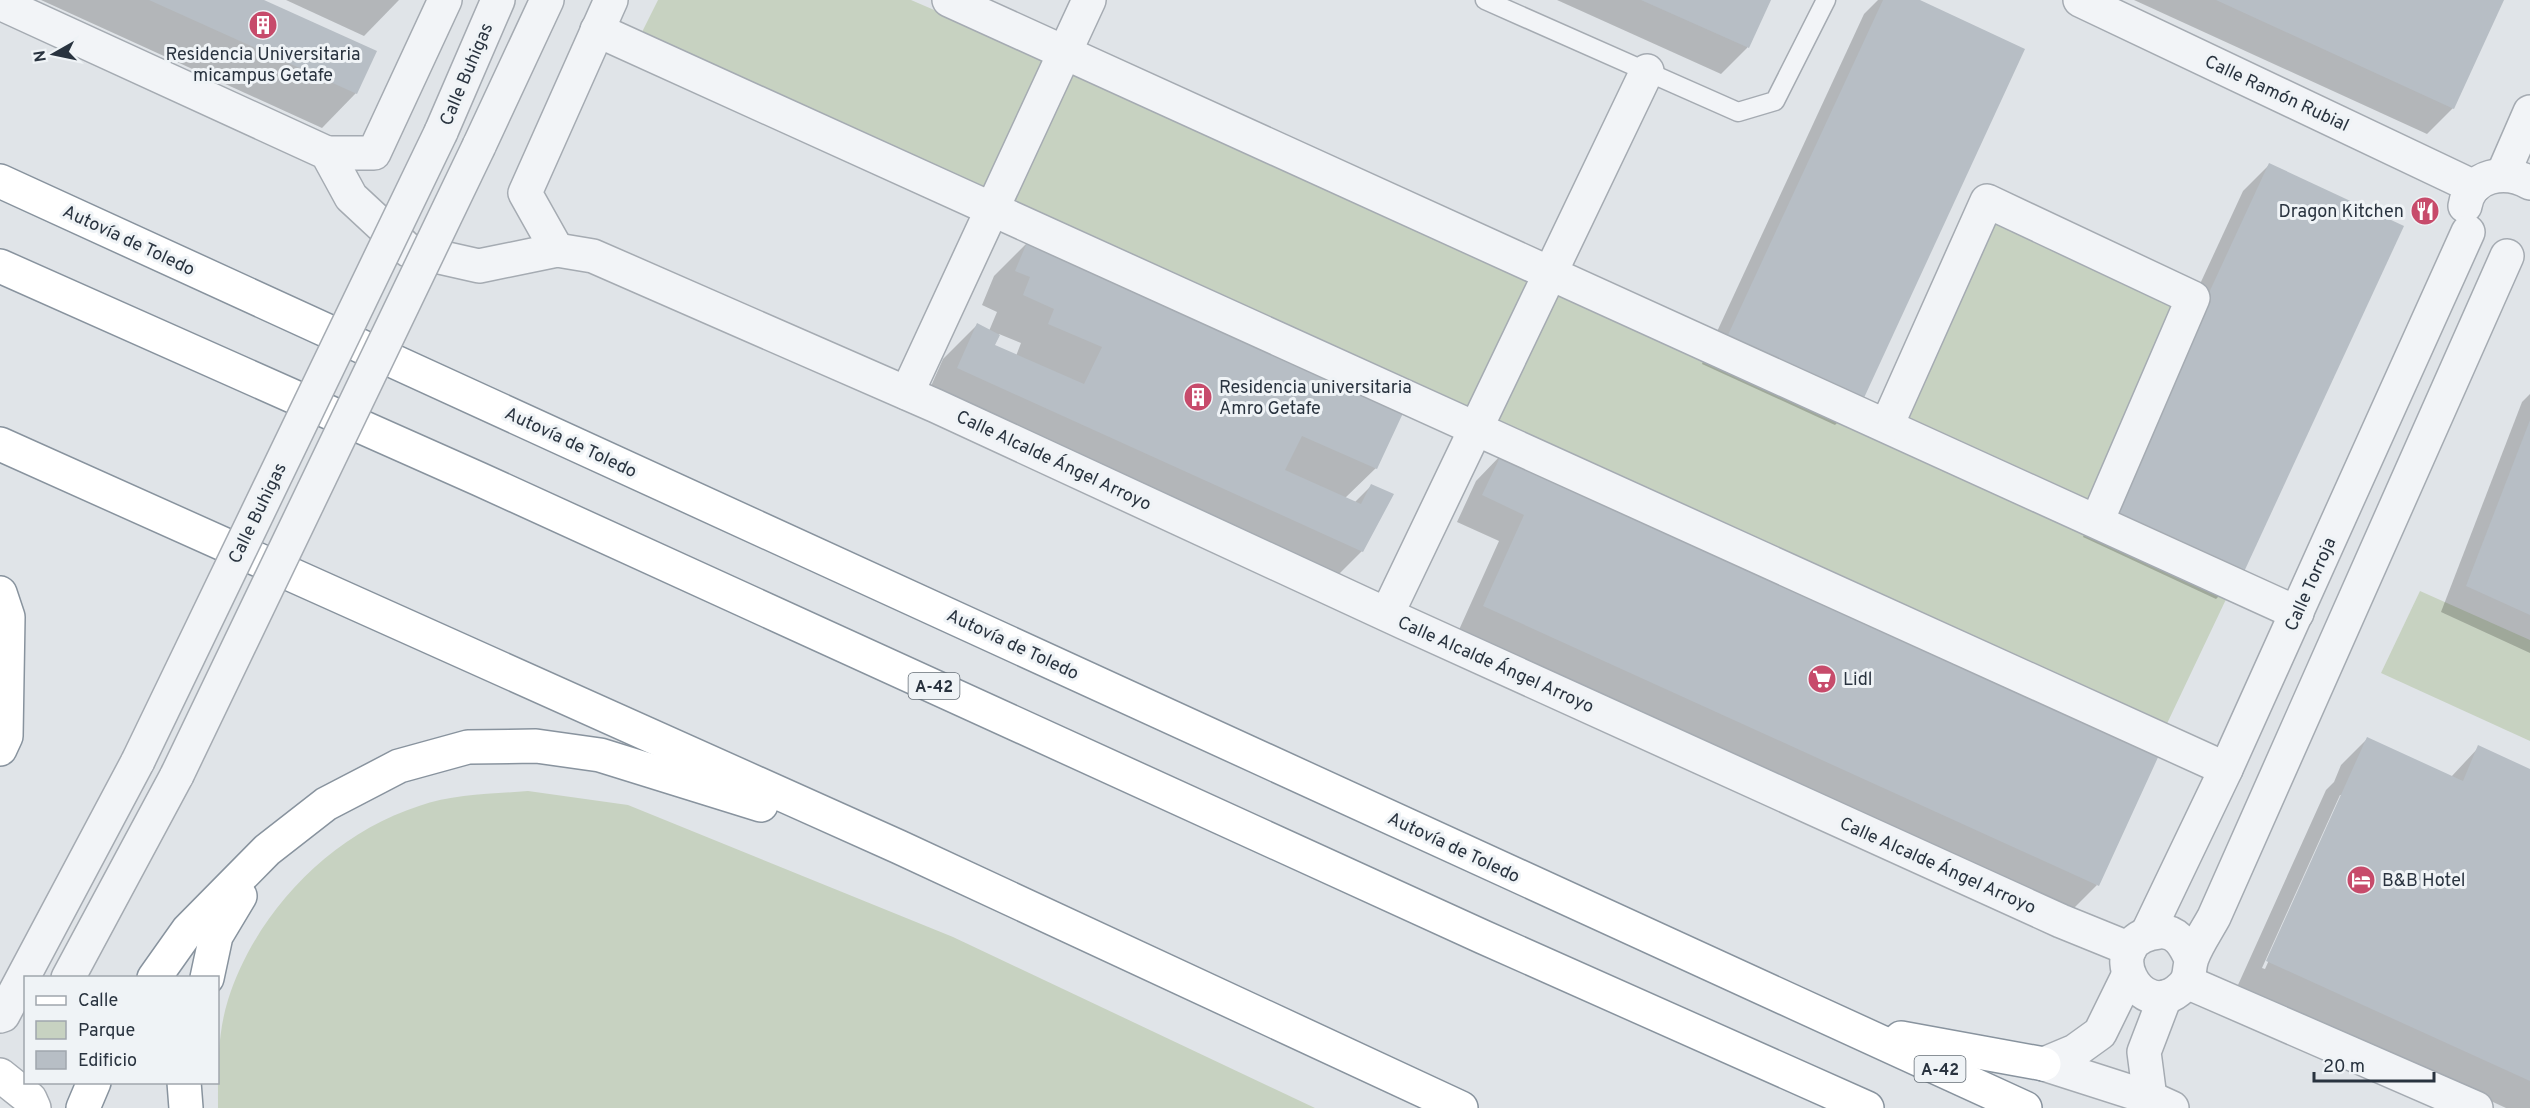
<svg xmlns="http://www.w3.org/2000/svg" width="2530" height="1108" font-family="Overpass,sans-serif">
  <rect width="100%" height="100%" fill="#e0e4e8"/>
  <!-- green -->
  <g fill="#c7d2c1">
    <path d="M 658,0 L 911,0 L 1083,74 L 1896,440 L 1992,218 L 2175,306 L 2229,593 L 2163,732 L 640,36 Z"/>
    <path d="M 2420,591 L 2530,640 L 2530,741 L 2381,673 Z"/>
    <path d="M 528,791 L 628,805 L 953,937 L 1315,1108 L 218,1108 C 218,1072 217,1035 228,1000 C 256,912 331,834 419,806 C 453,794 492,794 528,791 Z"/>
  </g>
  <!-- shadow -->
  <g fill="#0003" fill-rule="evenodd">
    <path d="M 41,0 L 261,0 L 356,93 L 322,128 Z"/>
    <path d="M 286,0 L 399,0 L 364,36 Z"/>
    <path d="M 1557,0 L 1769,0 L 1747,48 L 1721,74 Z"/>
    <path d="M 1878,0 L 1916,0 L 1861,399 L 1835,425 L 1702,364 L 1864,14 Z"/>
    <path d="M 2134,0 L 2502,0 L 2453,108 L 2427,134 Z"/>
    <path d="M 2270,164 L 2242,573 L 2216,599 L 2083,537 L 2243,191 Z"/>
    <path d="M 1028,242 L 1376,468 L 1345,498 L 1355,502 L 1372,485 L 1362,551 L 1328,585 L 924,402 L 943,359 L 977,325 L 989,331 L 997,312 L 982,305 L 994,276 ZM 999,334 L 1021,343 L 1016,356 L 993,346 Z"/>
    <path d="M 2530,394 L 2530,653 L 2441,612 L 2522,402 Z"/>
    <path d="M 1502,454 L 2097,885 L 2071,911 L 1458,632 L 1499,541 L 1457,522 L 1476,481 Z"/>
    <path d="M 2367,739 L 2451,777 L 2479,747 L 2530,771 L 2530,1108 L 2506,1108 L 2334,1029 L 2233,996 L 2326,790 L 2334,782 L 2341,765 ZM 2340,795 L 2343,795 L 2265,969 L 2262,968 Z"/>
  </g>
  <!-- building -->
  <g fill="#b7bec5">
    <path d="M 149,0 L 264,0 L 377,51 L 357,94 Z"/>
    <path d="M 1641,0 L 1771,0 L 1749,48 Z"/>
    <path d="M 1883,0 L 1920,0 L 2025,49 L 1863,400 L 1727,337 Z"/>
    <path d="M 2216,0 L 2504,0 L 2454,109 Z"/>
    <path d="M 2269,163 L 2404,226 L 2243,574 L 2108,511 Z"/>
    <path d="M 1028,240 L 1404,411 L 1377,469 L 1302,436 L 1285,470 L 1361,504 L 1371,484 L 1394,494 L 1363,552 L 957,368 L 977,323 L 1000,335 L 995,345 L 1084,384 L 1102,347 L 1048,324 L 1054,309 L 1023,295 L 1030,277 L 1015,271 Z"/>
    <path d="M 2530,420 L 2530,615 L 2466,586 Z"/>
    <path d="M 1502,453 L 2160,753 L 2099,886 L 1483,606 L 1524,515 L 1482,495 Z"/>
    <path d="M 2367,737 L 2463,781 L 2478,745 L 2530,769 L 2530,1081 L 2266,961 Z"/>
  </g>
  <g fill="none" stroke-linecap="round" stroke-linejoin="round">
    <!-- lane casing -->
    <g stroke="#a5abb2" stroke-width="21">
      <path id="lane" d="M 1485,0 L 1738,112 L 1775,101 L 1826,0"/>
    </g>
    <!-- street casing -->
    <g stroke="#a5abb2" stroke-width="36">
      <g id="street">
        <path d="M 949,0 L 2297,613"/>
        <path d="M 2080,0 L 2474,187"/>
        <path d="M 0,3 L 327,153 L 351,197 L 408,250 L 479,266 L 557,250 L 593,256 L 936,406 L 1405,623 L 2061,921 L 2130,949"/>
        <path d="M 597,30 L 2226,769"/>
        <path d="M 441,132 L 498,0"/>
        <path d="M 479,146 L 547,0"/>
        <path d="M 327,153 L 374,153 L 445,0"/>
        <path d="M 2503,174 L 2530,112"/>
        <path d="M 2465,206 C 2470,174 2506,169 2530,183"/>
        <path d="M 557,250 L 525,193 L 611,0"/>
        <path d="M 907,393 L 1089,0"/>
        <path d="M 1887,425 L 1987,201 L 2193,298 L 2097,521"/>
        <path d="M 1387,614 L 1647,71"/>
        <path d="M 2147,934 L 2226,769 L 2468,232"/>
        <path d="M 2191,959 C 2185,945 2177,930 2159,932 C 2094,939 2141,1028 2182,987 C 2192,977 2188,969 2192,958 C 2197,944 2207,930 2214,917 L 2507,256"/>
        <path d="M 68,978 L 177,775"/>
        <path d="M 2187,982 L 2476,1108"/>
        <path d="M 0,1016 L 3,1015 L 138,761"/>
        <path d="M 2044,1064 L 2150,1098 L 2172,1108"/>
        <path d="M 2044,1064 L 2075,1051 L 2100,1033 L 2128,976"/>
        <path d="M 2150,1098 L 2144,1052 L 2165,997"/>
      </g>
    </g>
    <!-- secondary casing -->
    <g stroke="#a5abb2" stroke-width="36">
      <path id="secondary" d="M 0,1075 L 30,1099 L 34,1108"/>
    </g>
    <!-- highway casing -->
    <g stroke="#88939e" stroke-width="36">
      <g id="highway">
        <path d="M 0,181 L 2025,1108"/>
        <path d="M 0,266 L 479,479 L 1483,937 L 1867,1108"/>
        <path d="M 0,444 L 899,847 L 1461,1108"/>
        <path d="M 0,593 L 8,617 L 6,736 L 0,749"/>
        <path d="M 154,978 L 188,930 L 267,850 L 326,804 L 399,766 L 468,747 L 536,746 L 600,755 L 761,805"/>
        <path d="M 207,978 L 216,936 L 240,896"/>
        <path d="M 1901,1038 L 2044,1064"/>
        <path d="M 184,1082 L 186,1108"/>
        <path d="M 83,1108 L 94,1082"/>
      </g>
    </g>
    <!-- lane -->
    <use href="#lane" stroke="#f2f4f7" stroke-width="18"/>
    <!-- street -->
    <use href="#street" stroke="#f2f4f7" stroke-width="33"/>
    <!-- secondary -->
    <use href="#secondary" stroke="#fff" stroke-width="33"/>
    <!-- highway -->
    <use href="#highway" stroke="#fff" stroke-width="33"/>
    <!-- street-bridge casing -->
    <g stroke="#a5abb2" stroke-width="36" stroke-linecap="butt">
      <g id="street-bridge">
        <path d="M 138,761 L 441,132"/>
        <path d="M 177,775 L 479,146"/>
      </g>
    </g>
    <!-- street-bridge -->
    <use href="#street-bridge" stroke="#f2f4f7" stroke-width="33"/>
  </g>
  <!-- icons -->
  <defs>
    <g id="building-disc" transform="scale(1.5)"><circle r="9.5" fill="#c74b6b" stroke="#eff3f6"/><path d="M-4-6H4V6H1V3H-1V6H-4ZM-2.5-4.3h1.7v1.8h-1.7ZM.8-4.3h1.7v1.8H.8ZM-2.5-1h1.7V.8h-1.7ZM.8-1h1.7V.8H.8Z" fill="#fff"/></g>
    <g id="restaurant-disc" transform="scale(1.5)"><circle r="9.5" fill="#c74b6b" stroke="#eff3f6"/><path d="M-5-6h1v4h1v-4h1v4h1v-4h1v5L-1.5 .5V6h-2V.5L-5-1ZM5-6V6H3V1.5H1.5Q1.5-4 5-6Z" fill="#fff"/></g>
    <g id="supermarket-disc" transform="scale(1.5)"><circle r="9.5" fill="#c74b6b" stroke="#eff3f6"/><path d="M-6-5.5h2.5l.6 2H6L4.5 2H-2.5L-4.4-4H-6ZM-1.5 3.2a1.3 1.3 0 1 0 .1 0ZM3 3.2a1.3 1.3 0 1 0 .1 0Z" fill="#fff"/></g>
    <g id="hotel-disc" transform="scale(1.5)"><circle r="9.5" fill="#c74b6b" stroke="#eff3f6"/><path d="M-6-4.5h1.5V1H6V5H4.5V3h-9V5H-6ZM-4 0a1.8 1.8 0 1 1 3.6 0ZM.5 0V-2.5h3Q6-2.5 6 0Z" fill="#fff"/></g>
  </defs>
  <g fill-rule="evenodd">
    <use href="#building-disc" x="263" y="25"/>
    <use href="#restaurant-disc" x="2425" y="211"/>
    <use href="#building-disc" x="1198" y="397"/>
    <use href="#supermarket-disc" x="1822" y="679"/>
    <use href="#hotel-disc" x="2361" y="880"/>
  </g>
  <g text-anchor="middle" stroke-width="6" stroke-linejoin="round" paint-order="stroke">
    <!-- shield labels -->
    <g fill="#eff3f6" stroke="#646d76" stroke-width="1.5">
      <rect x="908.5" y="673" width="51" height="26" rx="4.5"/>
      <rect x="1914.5" y="1056" width="51" height="26" rx="4.5"/>
    </g>
    <g font-size="16" font-weight="bold" fill="#29333f">
      <text x="934" y="692">A-42</text>
      <text x="1940" y="1075">A-42</text>
    </g>
    <!-- poi labels -->
    <g font-size="18" fill="#29333f" stroke="#eff3f6" text-anchor="start">
      <text x="263" y="60" text-anchor="middle">Residencia Universitaria<tspan x="263" dy="21">micampus Getafe</tspan></text>
      <text x="2404" y="217" text-anchor="end">Dragon Kitchen</text>
      <text x="1219" y="393">Residencia universitaria<tspan x="1219" dy="21">Amro Getafe</tspan></text>
      <text x="1843" y="685">Lidl</text>
      <text x="2382" y="886">B&amp;B Hotel</text>
    </g>
    <!-- street labels -->
    <g font-size="18" fill="#29333f" stroke="#eff3f6">
      <text transform="translate(466 74) rotate(-67)" y="6">Calle Buhigas</text>
      <text transform="translate(2277 93) rotate(25)" y="6">Calle Ramón Rubial</text>
      <text transform="translate(129 240) rotate(25)" y="6">Autovía de Toledo</text>
      <text transform="translate(571 442) rotate(25)" y="6">Autovía de Toledo</text>
      <text transform="translate(1054 460) rotate(25)" y="6">Calle Alcalde Ángel Arroyo</text>
      <text transform="translate(257 513) rotate(-64)" y="6">Calle Buhigas</text>
      <text transform="translate(2310 584) rotate(-66)" y="6">Calle Torroja</text>
      <text transform="translate(1013 644) rotate(25)" y="6">Autovía de Toledo</text>
      <text transform="translate(1496 664) rotate(24)" y="6">Calle Alcalde Ángel Arroyo</text>
      <text transform="translate(1454 847) rotate(25)" y="6">Autovía de Toledo</text>
      <text transform="translate(1938 865) rotate(24)" y="6">Calle Alcalde Ángel Arroyo</text>
    </g>
  </g>
  <!-- legend -->
  <rect x="24" y="976" width="195" height="108" fill="#eff3f6" stroke="#a0a6ad" stroke-width="1.5"/>
  <rect x="36" y="996" width="30" height="9" fill="#ffffff" stroke="#a0a6ad" stroke-width="1.5"/>
  <text x="78" y="1006" font-size="18" fill="#29333f">Calle</text>
  <rect x="36" y="1021" width="30" height="18" fill="#c7d2c1" stroke="#a0a6ad" stroke-width="1.5"/>
  <text x="78" y="1036" font-size="18" fill="#29333f">Parque</text>
  <rect x="36" y="1051" width="30" height="18" fill="#b7bec5" stroke="#a0a6ad" stroke-width="1.5"/>
  <text x="78" y="1066" font-size="18" fill="#29333f">Edificio</text>
  <!-- north arrow -->
  <g transform="translate(54 54) rotate(261)" stroke="#eff3f6" stroke-width="4.5" paint-order="stroke">
  <path d="M0-4.5L10 22L0 15L-10 22Z" fill="#29333f"/>
  <text y="-9" font-size="16" font-weight="bold" text-anchor="middle" fill="#29333f">N</text>
  </g>
  <!-- scale -->
  <path d="M2314 1072v9h120v-9" fill="none" stroke="#29333f" stroke-width="3"/>
  <text x="2323" y="1072" font-size="18" fill="#29333f" stroke="#eff3f6" stroke-width="4.5" paint-order="stroke">20 m</text>
</svg>
